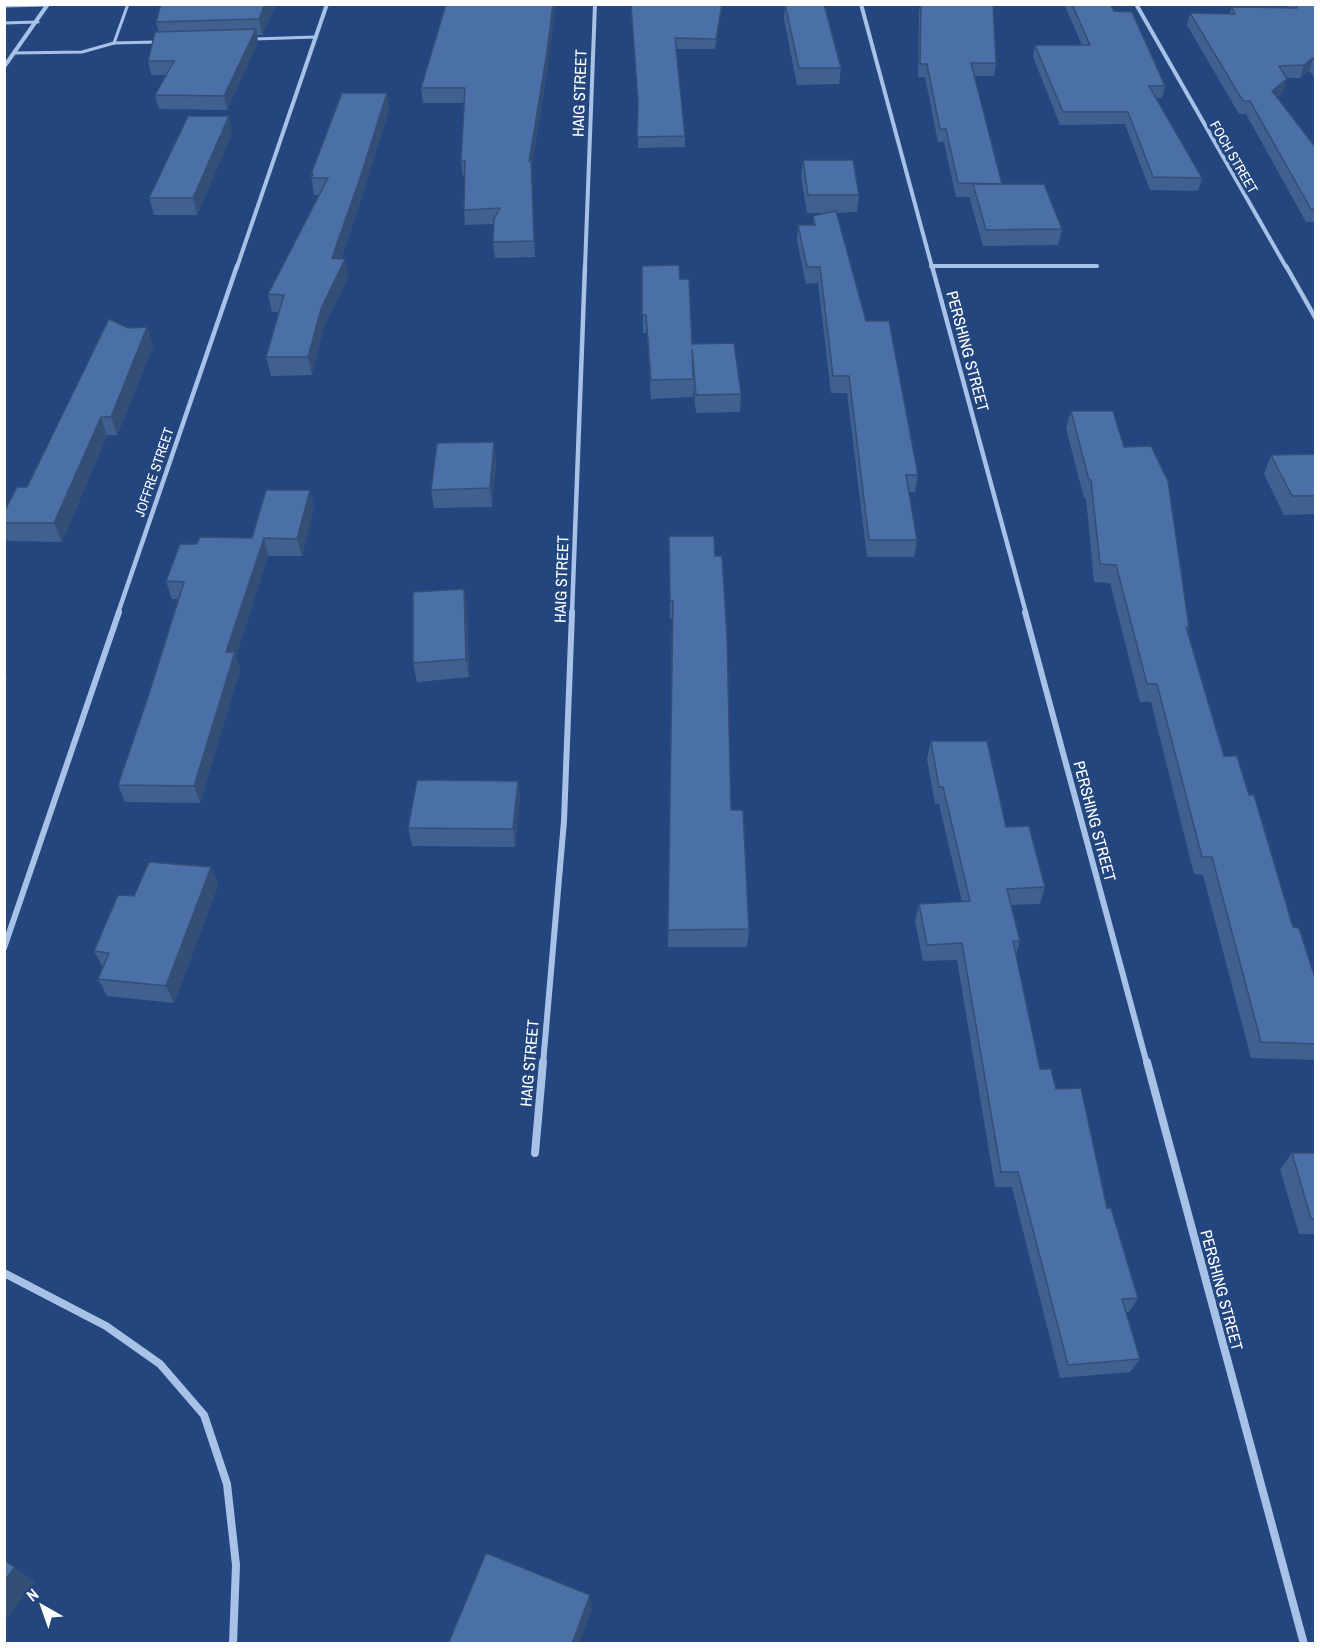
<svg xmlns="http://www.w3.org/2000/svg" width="1320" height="1648" font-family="'Archivo Narrow',sans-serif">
  <rect width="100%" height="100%" fill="#23467e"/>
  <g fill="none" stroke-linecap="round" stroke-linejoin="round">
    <!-- service-far1 -->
    <g stroke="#a8c1e6" stroke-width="3">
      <path d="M 4,6 L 47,5"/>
      <path d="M 4,23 L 38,22"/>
      <path d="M 253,39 L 316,37"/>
      <path d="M 114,43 L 128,4"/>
      <path d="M 14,53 L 82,52 L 114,43 L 157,42"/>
      <path d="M 931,266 L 1097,266"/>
    </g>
    <!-- service -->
    <path stroke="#a8c1e6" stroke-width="4" d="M 931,266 L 1097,266"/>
    <!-- minor-far3 -->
    <g stroke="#a8c1e6" stroke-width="4">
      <path d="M 861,4 L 932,267"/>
      <path d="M 1136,4 L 1286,267"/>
      <path d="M 4,67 L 48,4"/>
      <path d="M 237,267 L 327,4"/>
      <path d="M 585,267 L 595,4"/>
    </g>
    <!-- minor-far2 -->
    <g stroke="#a8c1e6" stroke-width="4.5">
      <path d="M 932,266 L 1026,613"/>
      <path d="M 1286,266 L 1316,319"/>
      <path d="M 118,613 L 237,266"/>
      <path d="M 572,613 L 585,266"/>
    </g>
    <!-- minor-far1 -->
    <g stroke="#a8c1e6" stroke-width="6">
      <path d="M 1025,612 L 1147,1064"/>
      <path d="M 4,948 L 119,612"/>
      <path d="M 543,1064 L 564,821 L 572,612"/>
    </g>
    <!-- minor -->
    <g stroke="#a8c1e6" stroke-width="8">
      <path d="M 1147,1062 L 1304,1644"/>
      <path d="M 535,1153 L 543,1062"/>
      <path d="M 4,1273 L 106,1326 L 160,1364 L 204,1415 L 227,1484 L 236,1565 L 233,1644"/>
    </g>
  </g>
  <!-- wall -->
  <g fill="#406090">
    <path d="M 276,4 L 262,35 L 257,35 L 258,42 L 227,110 L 159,109 L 155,95 L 166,75 L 151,75 L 148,61 L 159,32 L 156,22 Z"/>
    <path d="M 631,4 L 723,4 L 715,49 L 676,49 L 685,136 L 685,147 L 638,148 L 638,109 Z"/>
    <path d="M 785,4 L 841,68 L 839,84 L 797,85 L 784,19 Z"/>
    <path d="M 920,4 L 996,63 L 994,76 L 974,76 L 1002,184 L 1062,229 L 1058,245 L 983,246 L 970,200 L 971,197 L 956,197 L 944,142 L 938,142 L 925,77 L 918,77 L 919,13 Z"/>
    <path d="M 1064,4 L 1110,4 L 1114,11 L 1165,86 L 1162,98 L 1156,98 L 1202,178 L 1198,191 L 1150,190 L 1125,124 L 1060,125 L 1033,57 L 1035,45 L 1082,45 Z"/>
    <path d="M 1287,4 L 1316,4 L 1316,77 L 1314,77 L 1309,71 L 1300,78 L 1287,78 L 1287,79 L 1283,91 L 1277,97 L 1316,148 L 1316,222 L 1306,222 L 1246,114 L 1239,114 L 1187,25 L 1190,13 L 1229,14 L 1232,7 L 1289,8 Z"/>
    <path d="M 548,66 L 532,165 L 535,257 L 495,258 L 493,242 L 494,224 L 465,225 L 464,210 L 464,176 L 463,176 L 461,161 L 464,103 L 423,103 L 421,88 Z"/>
    <path d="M 387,93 L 389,110 L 362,196 L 341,259 L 348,277 L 324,327 L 312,375 L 271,376 L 266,357 L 279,312 L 272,312 L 268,294 L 319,195 L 314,195 L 311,174 Z"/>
    <path d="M 232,133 L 197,215 L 154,215 L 149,198 Z"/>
    <path d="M 803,160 L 859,195 L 857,212 L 836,213 L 866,321 L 918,475 L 915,492 L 909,492 L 917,540 L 914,557 L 867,557 L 847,393 L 831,393 L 818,283 L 806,284 L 797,241 L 798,225 L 813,225 L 813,216 L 829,213 L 807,213 L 801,177 Z"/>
    <path d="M 642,266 L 680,279 L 692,344 L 741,394 L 740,412 L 696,413 L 693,384 L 693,397 L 651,399 L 647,333 L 643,333 Z"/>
    <path d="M 147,327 L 153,346 L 117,435 L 107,435 L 62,542 L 7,541 L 4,536 L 4,523 L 128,328 Z"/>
    <path d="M 1071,411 L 1124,447 L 1189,627 L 1187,632 L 1224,756 L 1249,795 L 1293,927 L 1316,981 L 1316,1060 L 1251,1058 L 1203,875 L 1194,874 L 1151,702 L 1140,702 L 1110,583 L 1094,582 L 1086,498 L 1084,498 L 1066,428 Z"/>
    <path d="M 1316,454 L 1316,514 L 1284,515 L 1264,474 L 1271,455 Z"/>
    <path d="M 496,461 L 492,507 L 434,508 L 431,490 Z"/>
    <path d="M 310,490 L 314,508 L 302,556 L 268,556 L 236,656 L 240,670 L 200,803 L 125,802 L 118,785 L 149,694 L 178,599 L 172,599 L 166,581 L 197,544 L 252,538 Z"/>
    <path d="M 669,555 L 715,556 L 731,810 L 749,929 L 747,947 L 668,947 L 672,619 L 670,619 Z"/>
    <path d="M 464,589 L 467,607 L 469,677 L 417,682 L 413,663 Z"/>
    <path d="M 931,741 L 1006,827 L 1045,887 L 1040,904 L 1011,905 L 1020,941 L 1016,954 L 1040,1069 L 1056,1089 L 1107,1208 L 1138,1298 L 1129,1312 L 1126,1312 L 1140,1359 L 1130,1372 L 1060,1378 L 1012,1187 L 995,1187 L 957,960 L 923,961 L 915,921 L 919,904 L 962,902 L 939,804 L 935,804 L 927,759 Z"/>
    <path d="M 518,781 L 520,799 L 515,847 L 412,846 L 408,828 Z"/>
    <path d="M 211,867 L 218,885 L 174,1003 L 107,996 L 98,979 L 103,968 L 94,951 Z"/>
    <path d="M 1292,1153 L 1316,1153 L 1316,1234 L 1299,1234 L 1280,1169 Z"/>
  </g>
  <!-- shaded-wall -->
  <g fill="#344e75">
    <path d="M 265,4 L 276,4 L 262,35 L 259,19 Z"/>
    <path d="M 553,4 L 556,4 L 548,66 L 532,165 L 535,257 L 529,162 Z"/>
    <path d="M 722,4 L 723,4 L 715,49 L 716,39 Z"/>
    <path d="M 256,29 L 258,42 L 227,110 L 224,96 Z"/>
    <path d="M 1313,58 L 1309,71 L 1300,78 L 1304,65 Z"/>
    <path d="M 1287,79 L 1283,91 L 1268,104 L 1272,91 Z"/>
    <path d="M 387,93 L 389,110 L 362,196 L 335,276 L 332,258 Z"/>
    <path d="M 229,116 L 232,133 L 197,215 L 193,198 Z"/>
    <path d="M 345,259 L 348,277 L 324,327 L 312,375 L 308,357 L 321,309 Z"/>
    <path d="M 147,327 L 153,346 L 117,435 L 111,417 Z"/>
    <path d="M 101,417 L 107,435 L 62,542 L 54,523 Z"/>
    <path d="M 494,442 L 496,461 L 492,507 L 490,488 Z"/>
    <path d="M 310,490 L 314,508 L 302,556 L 297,539 Z"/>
    <path d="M 264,538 L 268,556 L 236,656 L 240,670 L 200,803 L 194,786 L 226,652 Z"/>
    <path d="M 464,589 L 467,607 L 469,677 L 466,659 Z"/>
    <path d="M 4,672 L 8,678 L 4,686 Z"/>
    <path d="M 518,781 L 520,799 L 515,847 L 513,829 Z"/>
    <path d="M 211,867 L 218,885 L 174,1003 L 166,986 Z"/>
    <path d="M 4,1560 L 35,1582 L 4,1622 Z"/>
    <path d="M 590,1595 L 592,1609 L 579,1644 L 572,1644 Z"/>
  </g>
  <!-- building -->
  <g fill="#4b70a7" stroke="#344e75" stroke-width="1.5">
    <path d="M 161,4 L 265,4 L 259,19 L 156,22 Z"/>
    <path d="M 446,4 L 553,4 L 547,52 L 529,162 L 531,157 L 534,241 L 493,242 L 494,219 L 500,208 L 464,210 L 465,161 L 461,161 L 465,88 L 421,88 Z"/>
    <path d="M 631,4 L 722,4 L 716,39 L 675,38 L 685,136 L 637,137 L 638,102 Z"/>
    <path d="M 785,4 L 824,4 L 841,68 L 799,68 Z"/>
    <path d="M 921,4 L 993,4 L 996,63 L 971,63 L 1002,184 L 958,183 L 946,129 L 940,129 L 927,64 L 920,64 Z"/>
    <path d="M 1072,4 L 1110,4 L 1114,11 L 1132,12 L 1165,86 L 1149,86 L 1202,178 L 1153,177 L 1128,112 L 1063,112 L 1035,45 L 1090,45 Z"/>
    <path d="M 1296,4 L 1316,4 L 1316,61 L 1313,58 L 1304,65 L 1279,66 L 1287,79 L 1272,91 L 1316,148 L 1316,209 L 1311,209 L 1250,101 L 1243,101 L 1190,13 L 1235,14 L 1232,7 L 1297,8 Z"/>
    <path d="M 256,29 L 224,96 L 155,95 L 174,61 L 148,61 L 155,32 Z"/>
    <path d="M 342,93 L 387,93 L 360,178 L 332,258 L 345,259 L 321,309 L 308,357 L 266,357 L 284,295 L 268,294 L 328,178 L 311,178 L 313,174 L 311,174 Z"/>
    <path d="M 188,116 L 229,116 L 193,198 L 149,198 Z"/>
    <path d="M 803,160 L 853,160 L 859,195 L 808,195 Z"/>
    <path d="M 973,184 L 1044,184 L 1062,229 L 986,230 Z"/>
    <path d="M 836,211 L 866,321 L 889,321 L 918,475 L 906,475 L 917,540 L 869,540 L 849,376 L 833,376 L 820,267 L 807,267 L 798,225 L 815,225 L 813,216 Z"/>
    <path d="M 679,265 L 680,279 L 689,279 L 692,344 L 734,343 L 741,394 L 696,395 L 692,349 L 693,379 L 651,380 L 646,315 L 642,315 L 642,266 Z"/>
    <path d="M 109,319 L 128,328 L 147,327 L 111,417 L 101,417 L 54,523 L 4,523 L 4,512 L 17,487 L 27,487 Z"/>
    <path d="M 1071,411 L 1113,411 L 1124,447 L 1151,446 L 1168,481 L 1189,627 L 1186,627 L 1224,756 L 1237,756 L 1249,795 L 1254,795 L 1293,927 L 1299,928 L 1316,981 L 1316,1044 L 1261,1042 L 1212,857 L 1202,857 L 1157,684 L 1147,684 L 1116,565 L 1100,564 L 1091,480 L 1089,480 Z"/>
    <path d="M 494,442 L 490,488 L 431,490 L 437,443 Z"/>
    <path d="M 1316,454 L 1316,496 L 1292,496 L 1271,455 Z"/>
    <path d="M 266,490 L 310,490 L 297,539 L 264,538 L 226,652 L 235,652 L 194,786 L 118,785 L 149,694 L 184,582 L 166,581 L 180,544 L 197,544 L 200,537 L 252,538 Z"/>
    <path d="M 669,536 L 714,536 L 715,556 L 722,556 L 727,637 L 731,810 L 743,810 L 749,929 L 668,930 L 673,601 L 670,601 Z"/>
    <path d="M 464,589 L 466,659 L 413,663 L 413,592 Z"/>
    <path d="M 931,741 L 987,741 L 1006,827 L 1029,826 L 1045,887 L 1007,889 L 1020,941 L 1013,941 L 1040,1069 L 1051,1069 L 1056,1089 L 1081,1088 L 1107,1208 L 1111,1208 L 1138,1298 L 1122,1299 L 1140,1359 L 1068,1365 L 1018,1172 L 1001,1172 L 962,943 L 927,945 L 919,904 L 970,901 L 943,787 L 939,787 Z"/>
    <path d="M 417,780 L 518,781 L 513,829 L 408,828 Z"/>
    <path d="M 149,862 L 211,867 L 166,986 L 98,979 L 109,953 L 94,951 L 118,895 L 134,896 Z"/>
    <path d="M 1292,1153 L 1316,1153 L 1316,1219 L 1311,1219 Z"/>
    <path d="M 486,1553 L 590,1595 L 572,1644 L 448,1644 Z"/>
    <path d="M 4,1560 L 15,1567 L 4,1581 Z"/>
  </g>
  <g text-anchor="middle" stroke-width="6" stroke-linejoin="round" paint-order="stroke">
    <!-- far-street labels -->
    <g font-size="14" fill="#fff" stroke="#23467e">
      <text transform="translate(1234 157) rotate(60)" y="5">FOCH STREET</text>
      <text transform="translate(154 472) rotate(-71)" y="5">JOFFRE STREET</text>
    </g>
    <!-- street labels -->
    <g font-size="16" fill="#fff" stroke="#23467e">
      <text transform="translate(579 93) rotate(-88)" y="6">HAIG STREET</text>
      <text transform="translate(968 351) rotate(75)" y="6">PERSHING STREET</text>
      <text transform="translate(561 579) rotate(-88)" y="6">HAIG STREET</text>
      <text transform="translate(1095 821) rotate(75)" y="6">PERSHING STREET</text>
      <text transform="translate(529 1063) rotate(-85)" y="6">HAIG STREET</text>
      <text transform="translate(1222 1290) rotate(75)" y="6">PERSHING STREET</text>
    </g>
  </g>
  <!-- border -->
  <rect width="1320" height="1648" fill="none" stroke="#ffffff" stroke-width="12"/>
  <!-- north arrow -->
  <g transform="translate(42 1606) rotate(320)" stroke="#23467e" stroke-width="4.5" paint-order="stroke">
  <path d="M0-4.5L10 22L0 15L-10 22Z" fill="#ffffff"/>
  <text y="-9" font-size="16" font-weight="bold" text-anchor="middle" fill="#ffffff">N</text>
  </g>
</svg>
